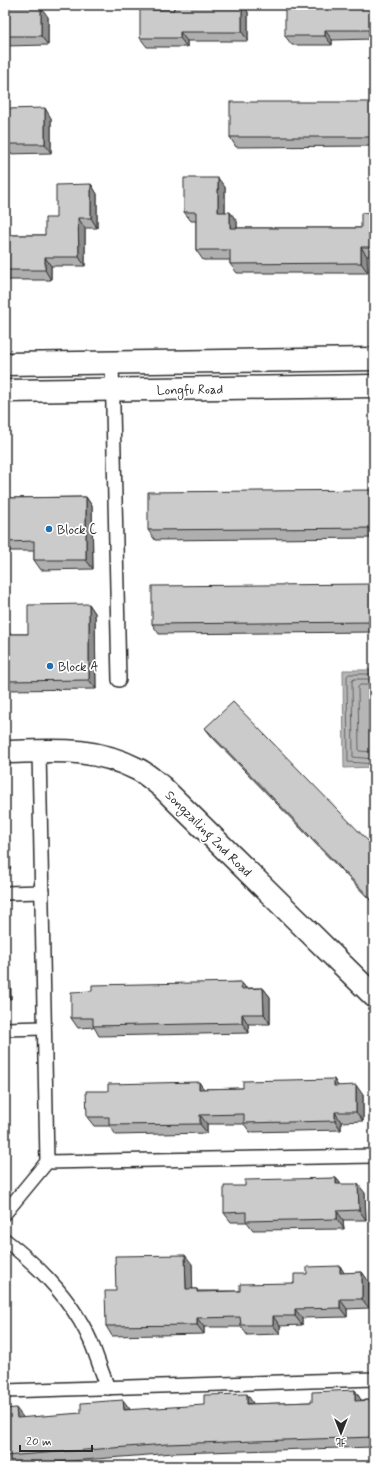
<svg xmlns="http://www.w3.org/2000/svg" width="379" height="1471" font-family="Mynerve,'LXGW WenKai TC',sans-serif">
  <rect width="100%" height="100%" fill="#fff"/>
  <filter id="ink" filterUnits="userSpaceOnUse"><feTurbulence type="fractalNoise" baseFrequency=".025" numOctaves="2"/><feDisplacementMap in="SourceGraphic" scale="8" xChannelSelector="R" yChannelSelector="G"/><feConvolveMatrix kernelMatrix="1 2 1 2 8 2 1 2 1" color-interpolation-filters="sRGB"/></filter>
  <g filter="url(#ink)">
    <!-- water -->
    <path fill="#b6b6b6" stroke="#7e7e7e" d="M 343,670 L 374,670 L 374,767 L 344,768 Z"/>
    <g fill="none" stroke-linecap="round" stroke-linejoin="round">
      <!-- shore -->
      <g stroke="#636363" stroke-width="1">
        <path d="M 374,674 L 349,674 L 347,676 L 348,762 L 374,764"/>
        <path d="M 374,679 L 354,679 L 352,681 L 353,757 L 374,759"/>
        <path d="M 374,685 L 360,685 L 358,687 L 359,751 L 374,752"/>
      </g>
      <!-- lane casing -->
      <g stroke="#2b2b2b" stroke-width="16">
        <g id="lane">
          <path d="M 112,363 L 119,680"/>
          <path d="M 39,751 L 47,1162"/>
          <path d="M 5,893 L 42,892"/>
          <path d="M 5,1029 L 44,1028"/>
          <path d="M 5,1213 L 47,1162 L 374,1156"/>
          <path d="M 5,1240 C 40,1267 73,1301 91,1342 C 97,1357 102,1373 108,1388"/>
          <path d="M 5,1391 L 374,1379"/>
        </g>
      </g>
      <!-- street casing -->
      <g stroke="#2b2b2b" stroke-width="25">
        <path id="street" d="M 5,752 C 53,751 92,746 137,769 C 146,773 154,781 162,787 L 374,996"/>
      </g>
      <!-- secondary casing -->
      <g stroke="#2b2b2b" stroke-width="25">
        <g id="secondary">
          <path d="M 5,364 L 374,359"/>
          <path d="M 5,391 L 374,386"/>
        </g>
      </g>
      <!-- lane -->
      <use href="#lane" stroke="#fff" stroke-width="13"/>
      <!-- street -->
      <use href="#street" stroke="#fff" stroke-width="22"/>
      <!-- secondary -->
      <use href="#secondary" stroke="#fff" stroke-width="22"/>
    </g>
    <!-- wall -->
    <g fill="#afafaf" stroke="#2b2b2b">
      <path d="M 5,5 L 11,5 L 11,7 L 48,17 L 48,45 L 5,46 Z"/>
      <path d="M 174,5 L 243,5 L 248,12 L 248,41 L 187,41 L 187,47 L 147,47 L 140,38 L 174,10 Z"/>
      <path d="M 374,5 L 374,39 L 332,40 L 332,45 L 292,45 L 285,36 L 318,8 Z"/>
      <path d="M 374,102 L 374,146 L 236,147 L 230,137 Z"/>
      <path d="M 5,109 L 51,118 L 51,153 L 5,154 Z"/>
      <path d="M 91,184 L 97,194 L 97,228 L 85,228 L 85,266 L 51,266 L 51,280 L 5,280 L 5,235 L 45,235 L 56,218 Z"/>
      <path d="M 225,187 L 225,212 L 237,221 L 237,228 L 361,228 L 374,212 L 374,256 L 367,256 L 368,273 L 237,273 L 230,264 L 230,260 L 203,260 L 196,250 L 196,221 L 191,221 L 184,212 Z"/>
      <path d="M 374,490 L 374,538 L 155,540 L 148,530 Z"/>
      <path d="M 86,497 L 92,506 L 93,569 L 41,570 L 34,560 L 34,551 L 5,551 L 5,498 Z"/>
      <path d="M 374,584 L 374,632 L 159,634 L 152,624 Z"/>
      <path d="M 89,604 L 95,613 L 96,689 L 5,690 L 5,634 L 28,634 Z"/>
      <path d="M 205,728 L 374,847 L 374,904 L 212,737 Z"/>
      <path d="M 5,836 L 10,843 L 10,869 L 5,869 Z"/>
      <path d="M 5,957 L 10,964 L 11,999 L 5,999 Z"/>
      <path d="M 241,982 L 246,988 L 263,988 L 270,997 L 270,1024 L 248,1024 L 249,1033 L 99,1036 L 94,1027 L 78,1028 L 71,1018 L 92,991 Z"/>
      <path d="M 338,1086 L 363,1095 L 363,1121 L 341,1122 L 341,1130 L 250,1132 L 244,1124 L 207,1124 L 207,1133 L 116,1135 L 110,1126 L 94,1126 L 87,1117 L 108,1091 Z"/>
      <path d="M 5,1098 L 7,1101 L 8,1137 L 5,1137 Z"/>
      <path d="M 336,1178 L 341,1184 L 365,1193 L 366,1220 L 343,1220 L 344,1229 L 253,1230 L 247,1222 L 231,1222 L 224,1213 L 245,1186 Z"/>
      <path d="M 192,1264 L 192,1289 L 197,1289 L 198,1291 L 240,1291 L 294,1283 L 307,1274 L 340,1266 L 344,1273 L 362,1272 L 369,1282 L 369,1308 L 347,1309 L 347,1317 L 302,1318 L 302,1325 L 280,1326 L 280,1334 L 247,1335 L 242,1327 L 204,1327 L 204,1334 L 112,1336 L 106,1326 L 116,1291 Z"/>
      <path d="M 355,1390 L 361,1400 L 374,1400 L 374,1447 L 174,1453 L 5,1466 L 5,1409 L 23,1418 L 130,1410 L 253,1404 L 312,1402 Z"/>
    </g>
    <!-- shaded-wall -->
    <g fill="#8e8e8e" stroke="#2b2b2b">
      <path d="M 5,5 L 11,5 L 11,17 L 5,8 Z"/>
      <path d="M 242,5 L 243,5 L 248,12 L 248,41 L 242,32 Z"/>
      <path d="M 41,7 L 48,17 L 48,45 L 41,36 Z"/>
      <path d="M 325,30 L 332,40 L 332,45 L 325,36 Z"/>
      <path d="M 180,32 L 187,41 L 187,47 L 180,38 Z"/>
      <path d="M 45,108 L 51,118 L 51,153 L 45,144 Z"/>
      <path d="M 218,178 L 225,187 L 225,221 L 218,212 Z"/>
      <path d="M 91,184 L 97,194 L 97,228 L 91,218 Z"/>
      <path d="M 230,212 L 237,221 L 237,238 L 230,228 Z"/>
      <path d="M 78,218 L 85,228 L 85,266 L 79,257 Z"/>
      <path d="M 361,247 L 367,256 L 368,273 L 361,263 Z"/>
      <path d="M 45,257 L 51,266 L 51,280 L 45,270 Z"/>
      <path d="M 86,497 L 92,506 L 93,569 L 86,560 Z"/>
      <path d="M 89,604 L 95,613 L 96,689 L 89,680 Z"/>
      <path d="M 5,836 L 10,843 L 10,869 L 5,861 Z"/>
      <path d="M 5,957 L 10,964 L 11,999 L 5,991 Z"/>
      <path d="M 241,982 L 248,991 L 241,989 Z"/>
      <path d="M 263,988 L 270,997 L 270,1024 L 264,1014 Z"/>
      <path d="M 242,1014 L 248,1024 L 249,1033 L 242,1023 Z"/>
      <path d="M 334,1079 L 340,1089 L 334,1086 Z"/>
      <path d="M 199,1082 L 206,1092 L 199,1089 Z"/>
      <path d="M 356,1085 L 363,1095 L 363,1121 L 356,1112 Z"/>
      <path d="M 5,1098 L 7,1101 L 8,1137 L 5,1133 Z"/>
      <path d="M 335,1112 L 341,1122 L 341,1130 L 335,1121 Z"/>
      <path d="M 200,1115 L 207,1124 L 207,1133 L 200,1124 Z"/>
      <path d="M 336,1178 L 343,1187 L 336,1184 Z"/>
      <path d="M 358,1184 L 365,1193 L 366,1220 L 359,1210 Z"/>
      <path d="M 337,1211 L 343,1220 L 344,1229 L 337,1219 Z"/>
      <path d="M 185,1255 L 192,1264 L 193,1299 L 186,1289 Z"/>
      <path d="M 340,1266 L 346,1276 L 340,1273 Z"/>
      <path d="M 362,1272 L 369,1282 L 369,1308 L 362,1299 Z"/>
      <path d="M 340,1299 L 347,1309 L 347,1317 L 340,1308 Z"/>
      <path d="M 295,1309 L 302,1318 L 302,1325 L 295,1316 Z"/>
      <path d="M 273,1316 L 280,1326 L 280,1334 L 273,1325 Z"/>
      <path d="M 197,1318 L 204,1327 L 204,1334 L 197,1325 Z"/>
      <path d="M 355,1390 L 361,1400 L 362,1410 L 355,1401 Z"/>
      <path d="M 247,1394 L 253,1403 L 247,1404 Z"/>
      <path d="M 123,1400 L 130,1409 L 124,1410 Z"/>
      <path d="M 16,1408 L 23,1417 L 23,1428 L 17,1418 Z"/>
    </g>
    <!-- building -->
    <g fill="#cbcbcb" stroke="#2b2b2b">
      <path d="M 174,5 L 242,5 L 242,32 L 180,32 L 180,38 L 140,38 L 140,10 L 174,10 Z"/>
      <path d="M 318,5 L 374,5 L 374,30 L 325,30 L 325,36 L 285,36 L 285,8 L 318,8 Z"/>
      <rect x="5" y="7" width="36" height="29"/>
      <rect x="230" y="102" width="144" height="35"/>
      <path d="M 45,108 L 45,144 L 5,144 L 5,109 Z"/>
      <path d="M 184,178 L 218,178 L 218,212 L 230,212 L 230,228 L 361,228 L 361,213 L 374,212 L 374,247 L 361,247 L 361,263 L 230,264 L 230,250 L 196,250 L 196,212 L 184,212 Z"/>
      <path d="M 91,184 L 91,218 L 78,218 L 79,257 L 45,257 L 45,270 L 5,270 L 5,235 L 45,235 L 45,218 L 56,218 L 56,185 Z"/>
      <path d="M 374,490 L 374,528 L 148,530 L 148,492 Z"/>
      <path d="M 86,497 L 86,560 L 34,560 L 34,541 L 5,542 L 5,498 Z"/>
      <path d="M 374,584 L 374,622 L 152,624 L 152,586 Z"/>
      <path d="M 89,604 L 89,680 L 5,681 L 5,634 L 28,634 L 28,605 Z"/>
      <path d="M 233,702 L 374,847 L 374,902 L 205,728 Z"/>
      <path d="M 241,982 L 241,989 L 263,988 L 264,1014 L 242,1014 L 242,1023 L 93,1026 L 93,1018 L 71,1018 L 71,992 L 92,991 L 92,985 Z"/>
      <path d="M 334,1079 L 334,1086 L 356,1085 L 356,1112 L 335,1112 L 335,1121 L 244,1123 L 244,1114 L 200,1115 L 200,1124 L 109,1125 L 109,1117 L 87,1117 L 86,1091 L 108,1091 L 108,1084 L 199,1082 L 199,1089 L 243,1088 L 243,1081 Z"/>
      <path d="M 336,1178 L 336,1184 L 358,1184 L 359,1210 L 337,1211 L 337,1219 L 246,1221 L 246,1212 L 224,1213 L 224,1186 L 245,1186 L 245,1180 Z"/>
      <path d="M 185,1255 L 186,1289 L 197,1289 L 197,1292 L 240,1291 L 240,1284 L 294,1283 L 294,1274 L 307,1274 L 307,1267 L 340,1266 L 340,1273 L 362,1272 L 362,1299 L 340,1299 L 340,1308 L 295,1309 L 295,1316 L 273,1316 L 273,1325 L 241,1325 L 240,1317 L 197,1318 L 197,1325 L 106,1326 L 105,1291 L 116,1291 L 115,1256 Z"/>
      <path d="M 355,1390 L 355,1401 L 374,1400 L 374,1437 L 167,1444 L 5,1456 L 5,1409 L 16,1408 L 17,1418 L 81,1413 L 81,1403 L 123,1400 L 124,1410 L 204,1405 L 204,1395 L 247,1394 L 247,1404 L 312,1402 L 312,1392 Z"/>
    </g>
  </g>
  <!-- markers -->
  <g fill="#1f6fb2" stroke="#fff" stroke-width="1.5">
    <circle cx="49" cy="529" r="4"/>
    <circle cx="50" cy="666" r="4"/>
  </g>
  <g text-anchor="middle" stroke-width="3.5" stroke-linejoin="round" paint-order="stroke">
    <!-- street labels -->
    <g font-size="13" fill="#2b2b2b" stroke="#fff">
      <text transform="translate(190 389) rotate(-1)" y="5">Longfu Road</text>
      <text transform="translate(209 833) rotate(45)" y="5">Songzailing 2nd Road</text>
    </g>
    <!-- poi labels -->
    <g font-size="13" fill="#2b2b2b" stroke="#fff" text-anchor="start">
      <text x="57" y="534">Block C</text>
      <text x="58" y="671">Block A</text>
    </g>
  </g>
  <!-- margin -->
  <rect width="379" height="1471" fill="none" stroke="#fff" stroke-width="20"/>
  <rect x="10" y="10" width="359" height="1451" fill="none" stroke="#2b2b2b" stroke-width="1.5" filter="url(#ink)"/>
  <!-- north arrow -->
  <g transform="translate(341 1433) rotate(180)" stroke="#ffffff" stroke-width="3" paint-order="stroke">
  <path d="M0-3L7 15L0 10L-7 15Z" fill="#2b2b2b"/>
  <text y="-6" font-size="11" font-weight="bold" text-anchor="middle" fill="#2b2b2b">北</text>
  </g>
  <!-- scale -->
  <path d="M20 1445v6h72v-6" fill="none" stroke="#2b2b2b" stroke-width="2"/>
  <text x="26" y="1445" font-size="12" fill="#2b2b2b" stroke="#ffffff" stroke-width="3" paint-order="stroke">20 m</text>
</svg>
